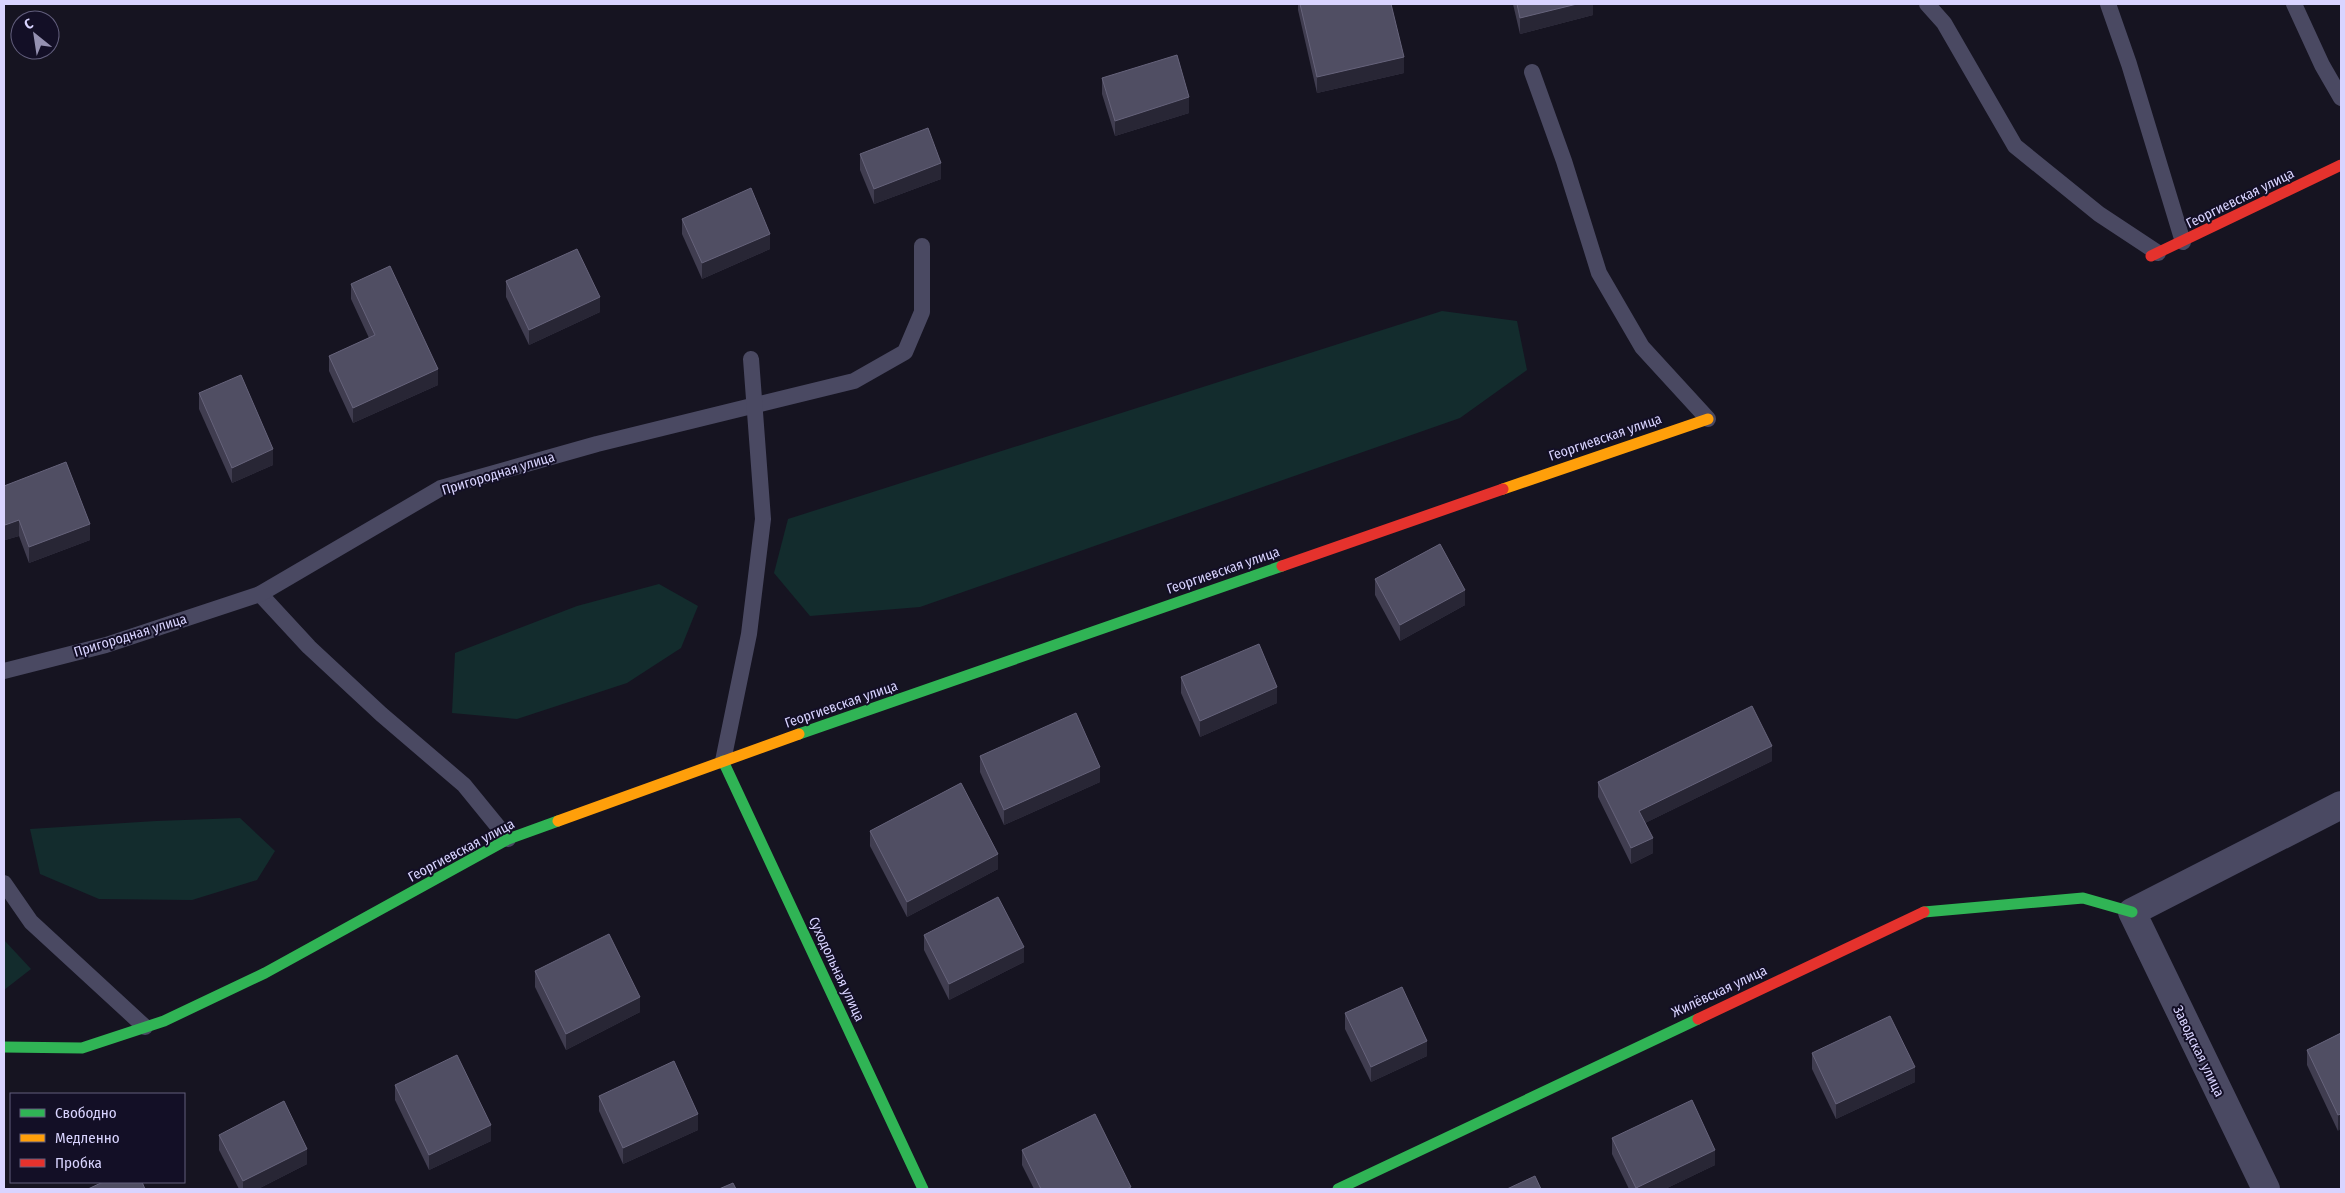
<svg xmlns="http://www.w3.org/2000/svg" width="2345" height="1193" font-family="'Fira Sans Condensed',sans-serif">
  <rect width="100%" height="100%" fill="#161421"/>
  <!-- green -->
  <g fill="#132c2d">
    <path d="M 1442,311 L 1517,321 L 1527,370 L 1460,418 L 920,607 L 810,616 L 774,573 L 788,519 Z"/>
    <path d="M 659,584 L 698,606 L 681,648 L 627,683 L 517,719 L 452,713 L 455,653 L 577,606 Z"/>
    <path d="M 240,818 L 275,851 L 257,880 L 192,900 L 99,899 L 40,874 L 30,829 L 156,821 Z"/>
    <path d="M 4,940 L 31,969 L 4,990 Z"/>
  </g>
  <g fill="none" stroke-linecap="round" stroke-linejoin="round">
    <!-- lane -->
    <g stroke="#4a4962" stroke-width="16">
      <path d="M 1927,4 L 1944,23 L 2015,146 L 2099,214 L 2158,253"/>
      <path d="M 2108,4 L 2129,64 L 2183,242"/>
      <path d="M 2294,4 L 2322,65 L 2341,98"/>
      <path d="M 1532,72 L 1564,161 L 1599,273 L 1642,347 L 1708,419"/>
      <path d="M 260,594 L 309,647 L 381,714 L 464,785 L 508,839"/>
      <path d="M 4,671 L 106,645 L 260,594 L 441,488 L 597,444 L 854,381 L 905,352 L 922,312 L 922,246"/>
      <path d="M 723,761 L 749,634 L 763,519 L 751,359"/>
      <path d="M 4,883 L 31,922 L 145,1027"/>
    </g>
    <!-- street -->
    <path stroke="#4a4962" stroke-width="28" d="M 2266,1189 L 2132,912 L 2341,805"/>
    <!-- fast -->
    <g stroke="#30b455" stroke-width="11">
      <path d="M 799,734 L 1282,566"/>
      <path d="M 723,761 L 923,1189"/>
      <path d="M 1924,912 L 2083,898 L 2132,912"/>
      <path d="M 4,1047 L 82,1048 L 164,1021 L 265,973 L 508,839 L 558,821"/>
      <path d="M 1338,1189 L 1698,1019"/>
    </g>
    <!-- slow -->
    <g stroke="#ff9f0a" stroke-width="11">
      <path d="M 1503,489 L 1708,419"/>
      <path d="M 558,821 L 799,734"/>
    </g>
    <!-- jam -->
    <g stroke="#e5322d" stroke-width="11">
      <path d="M 2151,256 L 2341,165"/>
      <path d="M 1282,566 L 1503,489"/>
      <path d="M 1698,1019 L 1924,912"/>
    </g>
  </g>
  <!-- wall -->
  <g fill="#403d50">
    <path d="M 1298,4 L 1391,4 L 1404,73 L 1317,93 L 1298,10 Z"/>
    <path d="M 1513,4 L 1593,4 L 1593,15 L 1520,34 Z"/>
    <path d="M 1102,78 L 1189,113 L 1115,136 L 1102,94 Z"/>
    <path d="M 860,154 L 941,179 L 874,204 L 860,170 Z"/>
    <path d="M 682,219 L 770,249 L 702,279 L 682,234 Z"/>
    <path d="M 506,281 L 600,312 L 529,345 L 506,297 Z"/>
    <path d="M 351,284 L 438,385 L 353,423 L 329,371 L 329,356 L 369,338 L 351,299 Z"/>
    <path d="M 199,393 L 273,465 L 232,483 L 199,409 Z"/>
    <path d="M 4,486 L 90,540 L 29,563 L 19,536 L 5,540 L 4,536 Z"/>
    <path d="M 1375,579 L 1465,605 L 1400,641 L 1375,595 Z"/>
    <path d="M 1181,677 L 1277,703 L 1200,737 L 1181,693 Z"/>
    <path d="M 980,756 L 1100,782 L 1004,825 L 980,772 Z"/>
    <path d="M 1772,761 L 1645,823 L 1653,853 L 1631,864 L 1598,797 L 1598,782 Z"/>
    <path d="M 870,831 L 998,869 L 907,917 L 870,846 Z"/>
    <path d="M 924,935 L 1024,962 L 949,1000 L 924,950 Z"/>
    <path d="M 535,971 L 640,1012 L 566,1050 L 535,987 Z"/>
    <path d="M 1345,1013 L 1427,1056 L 1371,1082 L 1345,1029 Z"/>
    <path d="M 2341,1033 L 2338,1131 L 2307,1065 L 2307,1050 Z"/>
    <path d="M 1812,1053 L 1915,1082 L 1836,1119 L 1812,1069 Z"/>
    <path d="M 395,1085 L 491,1141 L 429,1170 L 395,1100 Z"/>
    <path d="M 599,1096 L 698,1130 L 623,1164 L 599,1111 Z"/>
    <path d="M 219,1135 L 307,1164 L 258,1189 L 239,1189 L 219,1150 Z"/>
    <path d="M 1612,1138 L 1715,1165 L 1665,1189 L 1629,1189 L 1612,1154 Z"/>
    <path d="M 1022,1150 L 1131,1189 L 1034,1189 L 1022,1165 Z"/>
  </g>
  <!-- shaded-wall -->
  <g fill="#282635">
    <path d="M 1577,4 L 1593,4 L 1593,15 L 1520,34 L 1520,18 Z"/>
    <path d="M 1404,57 L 1404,73 L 1317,93 L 1317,77 Z"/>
    <path d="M 1189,97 L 1189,113 L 1115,136 L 1115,121 Z"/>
    <path d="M 941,163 L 941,179 L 874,204 L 874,189 Z"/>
    <path d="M 770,234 L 770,249 L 702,279 L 702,263 Z"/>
    <path d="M 600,297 L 600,312 L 529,345 L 529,330 Z"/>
    <path d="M 438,369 L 438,385 L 353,423 L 353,408 Z"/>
    <path d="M 273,449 L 273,465 L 232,483 L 232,468 Z"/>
    <path d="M 19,520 L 19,536 L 5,540 L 5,525 Z"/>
    <path d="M 90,524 L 90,540 L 29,563 L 29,547 Z"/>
    <path d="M 1465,590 L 1465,605 L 1400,641 L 1400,625 Z"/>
    <path d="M 1277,687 L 1277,703 L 1200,737 L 1200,721 Z"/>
    <path d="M 1772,746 L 1772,761 L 1639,826 L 1639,811 Z"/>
    <path d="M 1100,767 L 1100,782 L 1004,825 L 1004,810 Z"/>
    <path d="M 1653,838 L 1653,853 L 1631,864 L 1631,848 Z"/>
    <path d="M 998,854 L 998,869 L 907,917 L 907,902 Z"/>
    <path d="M 1024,947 L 1024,962 L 949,1000 L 949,984 Z"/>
    <path d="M 640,997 L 640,1012 L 566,1050 L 566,1034 Z"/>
    <path d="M 1427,1041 L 1427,1056 L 1371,1082 L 1371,1067 Z"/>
    <path d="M 1915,1067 L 1915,1082 L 1836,1119 L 1836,1104 Z"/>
    <path d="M 698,1114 L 698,1130 L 623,1164 L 623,1148 Z"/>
    <path d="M 2341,1114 L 2341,1129 L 2338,1131 L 2338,1115 Z"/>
    <path d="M 491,1125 L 491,1141 L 429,1170 L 429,1155 Z"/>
    <path d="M 307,1149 L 307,1164 L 258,1189 L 243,1189 L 243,1181 Z"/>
    <path d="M 1715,1150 L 1715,1165 L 1665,1189 L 1636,1189 L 1636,1188 Z"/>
  </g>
  <!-- building -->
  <g fill="#504e63" stroke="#66637b">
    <path d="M 1300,4 L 1391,4 L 1404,57 L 1317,77 Z"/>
    <path d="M 1517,4 L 1577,4 L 1520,18 Z"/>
    <path d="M 1177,55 L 1189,97 L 1115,121 L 1102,78 Z"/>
    <path d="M 928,128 L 941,163 L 874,189 L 860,154 Z"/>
    <path d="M 751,188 L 770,234 L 702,263 L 682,219 Z"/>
    <path d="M 577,249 L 600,297 L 529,330 L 506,281 Z"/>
    <path d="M 390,266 L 438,369 L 353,408 L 329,356 L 375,335 L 351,284 Z"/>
    <path d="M 241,375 L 273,449 L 232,468 L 199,393 Z"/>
    <path d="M 66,462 L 90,524 L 29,547 L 19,520 L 5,525 L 4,521 L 4,486 Z"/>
    <path d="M 1440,544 L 1465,590 L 1400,625 L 1375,579 Z"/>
    <path d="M 1259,644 L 1277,687 L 1200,721 L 1181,677 Z"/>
    <path d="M 1752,706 L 1772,746 L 1639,811 L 1653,838 L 1631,848 L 1598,782 Z"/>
    <path d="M 1076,713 L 1100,767 L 1004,810 L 980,756 Z"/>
    <path d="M 961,783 L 998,854 L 907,902 L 870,831 Z"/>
    <path d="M 998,897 L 1024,947 L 949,984 L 924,935 Z"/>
    <path d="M 609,934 L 640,997 L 566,1034 L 535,971 Z"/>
    <path d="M 1402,987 L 1427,1041 L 1371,1067 L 1345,1013 Z"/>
    <path d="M 1890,1016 L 1915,1067 L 1836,1104 L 1812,1053 Z"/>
    <path d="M 2341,1033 L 2341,1114 L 2338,1115 L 2307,1050 Z"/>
    <path d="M 457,1055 L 491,1125 L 429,1155 L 395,1085 Z"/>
    <path d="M 674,1061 L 698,1114 L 623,1148 L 599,1096 Z"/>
    <path d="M 1692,1100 L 1715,1150 L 1636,1188 L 1612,1138 Z"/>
    <path d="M 284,1101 L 307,1149 L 243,1181 L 219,1135 Z"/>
    <path d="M 1095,1114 L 1131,1187 L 1127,1189 L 1041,1189 L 1022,1150 Z"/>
    <path d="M 1535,1176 L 1541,1189 L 1507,1189 Z"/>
    <path d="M 103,1182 L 142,1182 L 145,1189 L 88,1189 Z"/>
    <path d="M 733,1183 L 736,1189 L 719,1189 Z"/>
  </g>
  <g text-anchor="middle" stroke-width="4" stroke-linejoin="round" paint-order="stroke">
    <!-- street labels -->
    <g font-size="14" fill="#d9d4ff" stroke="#130f26">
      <text transform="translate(2240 198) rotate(-26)" y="5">Георгиевская улица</text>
      <text transform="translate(1605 437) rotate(-19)" y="5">Георгиевская улица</text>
      <text transform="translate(498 473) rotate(-17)" y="5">Пригородная улица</text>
      <text transform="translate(1223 570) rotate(-19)" y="5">Георгиевская улица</text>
      <text transform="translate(130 635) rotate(-17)" y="5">Пригородная улица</text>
      <text transform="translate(841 704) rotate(-19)" y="5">Георгиевская улица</text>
      <text transform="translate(461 850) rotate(-28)" y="5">Георгиевская улица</text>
      <text transform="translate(837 969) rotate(65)" y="5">Суходольная улица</text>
      <text transform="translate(1719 991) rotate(-25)" y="5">Жилёвская улица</text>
      <text transform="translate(2199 1051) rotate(64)" y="5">Заводская улица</text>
    </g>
  </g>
  <!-- border -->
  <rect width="2345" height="1193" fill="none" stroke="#d9d4ff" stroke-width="10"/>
  <!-- legend -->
  <rect x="10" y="1093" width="175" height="90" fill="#130f26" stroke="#625e7d"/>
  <rect x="20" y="1109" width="25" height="8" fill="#30b455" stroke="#625e7d"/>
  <text x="55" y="1118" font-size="15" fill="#d9d4ff">Свободно</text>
  <rect x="20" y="1134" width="25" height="8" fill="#ff9f0a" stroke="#625e7d"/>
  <text x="55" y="1143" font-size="15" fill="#d9d4ff">Медленно</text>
  <rect x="20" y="1159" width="25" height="8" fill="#e5322d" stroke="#625e7d"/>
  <text x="55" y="1168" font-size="15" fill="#d9d4ff">Пробка</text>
  <!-- north arrow -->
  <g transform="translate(35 35) rotate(330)"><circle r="24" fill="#130f26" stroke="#625e7d"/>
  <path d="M0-4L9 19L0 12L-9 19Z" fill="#9591b1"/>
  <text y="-8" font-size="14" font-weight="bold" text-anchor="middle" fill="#d9d4ff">С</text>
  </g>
</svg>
